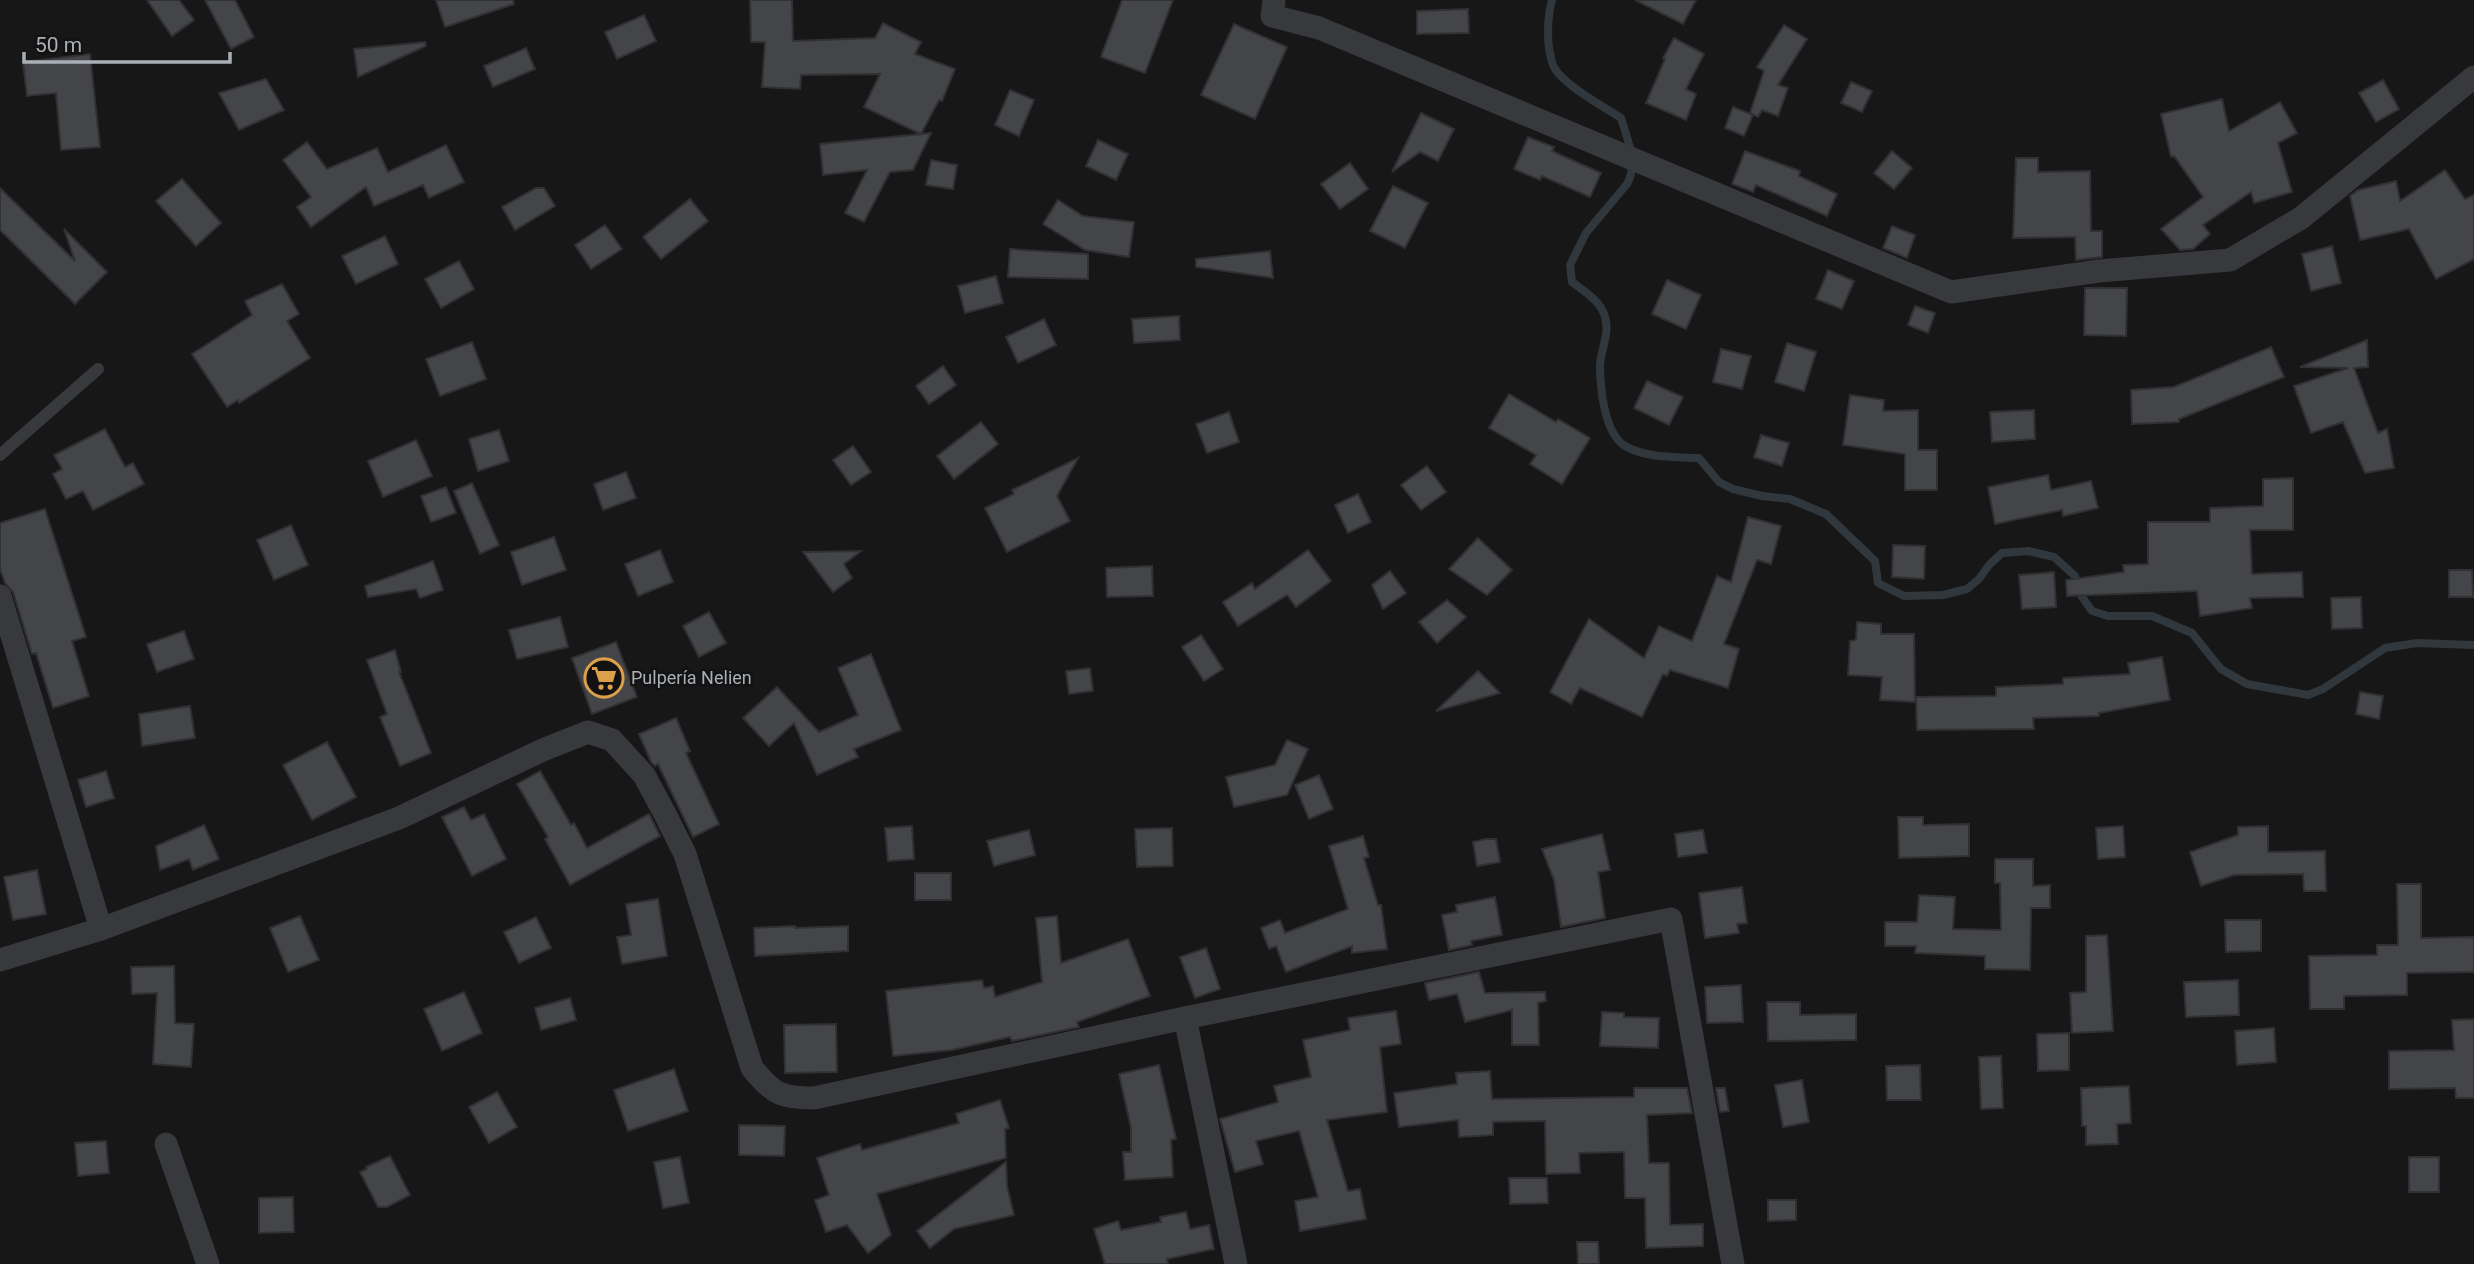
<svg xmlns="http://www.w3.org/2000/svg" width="2474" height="1264" font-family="Roboto,sans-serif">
  <rect width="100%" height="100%" fill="#171718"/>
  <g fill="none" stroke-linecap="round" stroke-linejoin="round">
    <!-- stream -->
    <path stroke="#30383d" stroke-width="8" d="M 1552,0 C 1547,19 1546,45 1553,65 C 1560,83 1604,107 1621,118 C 1627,139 1639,163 1627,184 L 1586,233 L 1570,265 L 1572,282 C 1585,292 1601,301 1605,317 C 1610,334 1601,348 1600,365 C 1600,387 1604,433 1625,446 C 1645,458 1677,457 1699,458 L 1719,482 L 1733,489 L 1762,496 L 1790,499 L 1826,514 L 1875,561 L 1878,583 L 1904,596 L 1943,595 L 1967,589 L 1979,579 L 1989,565 L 2002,553 L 2028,551 L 2054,557 L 2075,576 L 2080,594 L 2092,611 L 2108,616 L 2152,616 L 2192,633 L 2221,669 L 2247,684 L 2308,695 L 2323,689 L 2385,648 L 2417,643 L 2474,645"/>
  </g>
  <!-- building -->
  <g fill="#444548" stroke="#313134" stroke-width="2">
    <path d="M 147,0 L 179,0 L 194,20 L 172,36 Z"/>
    <path d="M 205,0 L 235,0 L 254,37 L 231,49 Z"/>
    <path d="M 436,0 L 513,0 L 514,4 L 445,27 Z"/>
    <path d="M 750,0 L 792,0 L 793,41 L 875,38 L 883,23 L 921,42 L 915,54 L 955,69 L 942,101 L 939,100 L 921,134 L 931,133 L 913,170 L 890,172 L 864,222 L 845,213 L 867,170 L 823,175 L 820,144 L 921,134 L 864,107 L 880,74 L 801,75 L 800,89 L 762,87 L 765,42 L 751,42 Z"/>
    <path d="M 1122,0 L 1173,0 L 1145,73 L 1101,57 Z"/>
    <path d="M 1635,0 L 1696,0 L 1683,24 Z"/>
    <path d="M 1468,9 L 1469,33 L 1417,34 L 1417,11 Z"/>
    <path d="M 644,15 L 656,41 L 617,59 L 605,32 Z"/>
    <path d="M 1234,24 L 1287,47 L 1255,119 L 1201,95 Z"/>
    <path d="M 1784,25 L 1807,39 L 1778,85 L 1788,88 L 1778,116 L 1762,110 L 1758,117 L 1750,113 L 1764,71 L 1757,67 Z"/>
    <path d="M 1674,38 L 1704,54 L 1686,89 L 1696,94 L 1686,120 L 1646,103 L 1665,59 L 1663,58 Z"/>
    <path d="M 425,42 L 426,46 L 358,77 L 354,49 Z"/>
    <path d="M 526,48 L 535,69 L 493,87 L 484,66 Z"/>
    <path d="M 90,54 L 100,147 L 61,150 L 56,93 L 27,96 L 23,62 Z"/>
    <path d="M 266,79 L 284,110 L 239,130 L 219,93 Z"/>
    <path d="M 2383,80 L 2399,109 L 2376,122 L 2359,93 Z"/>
    <path d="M 1851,82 L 1872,91 L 1862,112 L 1841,103 Z"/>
    <path d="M 1010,90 L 1034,100 L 1019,136 L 995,125 Z"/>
    <path d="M 2222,99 L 2229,131 L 2280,102 L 2297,133 L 2278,143 L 2292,192 L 2254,203 L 2251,192 L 2203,225 L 2210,234 L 2193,249 L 2180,250 L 2161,229 L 2203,197 L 2174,156 L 2171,157 L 2161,114 Z"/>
    <path d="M 1733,107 L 1753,115 L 1744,136 L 1725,128 Z"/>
    <path d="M 1421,113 L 1454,129 L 1438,161 L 1420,152 L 1392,172 Z"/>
    <path d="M 1528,137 L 1554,147 L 1552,151 L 1601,173 L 1590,197 L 1542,176 L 1540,180 L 1514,169 Z"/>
    <path d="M 1098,140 L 1128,154 L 1116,180 L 1086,166 Z"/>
    <path d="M 307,142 L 327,169 L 377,148 L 388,172 L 446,145 L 464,182 L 429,198 L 423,185 L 374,206 L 366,187 L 311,227 L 297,207 L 311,197 L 283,160 Z"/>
    <path d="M 1745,151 L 1800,171 L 1799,176 L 1837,194 L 1827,216 L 1756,185 L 1753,192 L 1732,184 Z"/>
    <path d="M 1892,151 L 1912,168 L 1894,189 L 1874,173 Z"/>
    <path d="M 2016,158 L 2038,158 L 2038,172 L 2090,171 L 2091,231 L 2102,231 L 2102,257 L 2076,260 L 2075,237 L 2013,238 Z"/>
    <path d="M 931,160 L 957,165 L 953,189 L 926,185 Z"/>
    <path d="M 1350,163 L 1368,189 L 1340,209 L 1321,184 Z"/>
    <path d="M 2445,170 L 2465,199 L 2474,195 L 2474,259 L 2436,279 L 2409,229 L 2360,240 L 2350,196 L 2358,190 L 2396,181 L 2400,201 Z"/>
    <path d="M 182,179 L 221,223 L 196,246 L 156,201 Z"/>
    <path d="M 1393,186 L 1428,203 L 1405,248 L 1370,231 Z"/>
    <path d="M 0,188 L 75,261 L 64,229 L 107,272 L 75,304 L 0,230 Z"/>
    <path d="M 536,188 L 544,188 L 555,206 L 515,230 L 502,207 Z"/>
    <path d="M 690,199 L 708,221 L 661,259 L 643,237 Z"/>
    <path d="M 1058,200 L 1083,216 L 1134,222 L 1129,257 L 1085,250 L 1043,224 Z"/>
    <path d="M 605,225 L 622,249 L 591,269 L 575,245 Z"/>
    <path d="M 1892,226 L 1915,235 L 1907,258 L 1883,248 Z"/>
    <path d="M 385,236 L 398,264 L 356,284 L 342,256 Z"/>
    <path d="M 2332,246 L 2341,283 L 2311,291 L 2302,254 Z"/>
    <path d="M 1010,249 L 1088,254 L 1088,279 L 1008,277 Z"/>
    <path d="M 1270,251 L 1273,278 L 1196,267 L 1196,259 Z"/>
    <path d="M 459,261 L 474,289 L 441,308 L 425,279 Z"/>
    <path d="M 1828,270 L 1854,281 L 1842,309 L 1816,299 Z"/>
    <path d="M 996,276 L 1003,303 L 965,313 L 958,286 Z"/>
    <path d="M 1667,280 L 1701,295 L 1686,329 L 1652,314 Z"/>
    <path d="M 282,284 L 299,314 L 287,321 L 310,358 L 239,403 L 238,400 L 227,407 L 192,354 L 252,315 L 245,301 Z"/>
    <path d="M 2085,288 L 2127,288 L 2126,336 L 2084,335 Z"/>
    <path d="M 1915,306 L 1935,313 L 1928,333 L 1908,325 Z"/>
    <path d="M 1179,316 L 1180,340 L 1134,343 L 1132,319 Z"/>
    <path d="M 1044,319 L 1056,345 L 1018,363 L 1006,337 Z"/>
    <path d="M 2367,340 L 2368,367 L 2354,368 L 2378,433 L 2387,429 L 2394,468 L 2365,473 L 2343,422 L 2311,433 L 2294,386 L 2348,368 L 2300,367 Z"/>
    <path d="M 472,342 L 486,379 L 440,396 L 426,359 Z"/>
    <path d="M 1787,343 L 1816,352 L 1804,391 L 1775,382 Z"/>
    <path d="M 2271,347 L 2284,377 L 2179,419 L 2179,422 L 2132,424 L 2131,390 L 2174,387 Z"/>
    <path d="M 1721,349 L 1751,356 L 1742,389 L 1713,382 Z"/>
    <path d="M 943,366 L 956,385 L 929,404 L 916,386 Z"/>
    <path d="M 1647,381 L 1683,397 L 1669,425 L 1634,408 Z"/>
    <path d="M 1509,394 L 1556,422 L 1558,419 L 1590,438 L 1562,484 L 1530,464 L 1536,455 L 1489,428 Z"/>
    <path d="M 1850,395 L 1884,400 L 1883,411 L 1918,410 L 1918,450 L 1937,450 L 1937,490 L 1905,490 L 1905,454 L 1843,445 Z"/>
    <path d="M 2034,410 L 2035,439 L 1992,442 L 1990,412 Z"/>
    <path d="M 1229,412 L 1239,442 L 1207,453 L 1196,424 Z"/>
    <path d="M 981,422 L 998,444 L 954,479 L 937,456 Z"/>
    <path d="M 105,429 L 125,467 L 133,463 L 144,484 L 93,510 L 83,491 L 66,499 L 53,474 L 62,469 L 54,455 Z"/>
    <path d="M 499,430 L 509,461 L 478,471 L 469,439 Z"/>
    <path d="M 1761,435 L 1789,443 L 1782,466 L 1754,457 Z"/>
    <path d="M 416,440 L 432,476 L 383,497 L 368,461 Z"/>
    <path d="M 853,446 L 871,472 L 851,485 L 833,460 Z"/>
    <path d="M 1078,458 L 1057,496 L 1070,521 L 1007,552 L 985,508 L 1014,494 L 1012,490 Z"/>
    <path d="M 1427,466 L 1446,492 L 1421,510 L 1401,485 Z"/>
    <path d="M 626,472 L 636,498 L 603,510 L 594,484 Z"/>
    <path d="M 2048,475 L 2051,490 L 2091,481 L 2098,508 L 2063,516 L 2062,510 L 1995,524 L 1988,487 Z"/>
    <path d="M 2293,478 L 2293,530 L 2250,530 L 2252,574 L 2302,572 L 2303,597 L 2250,598 L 2252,608 L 2200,616 L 2197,591 L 2067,596 L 2066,580 L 2124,572 L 2123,565 L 2148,564 L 2148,522 L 2210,522 L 2210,508 L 2263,506 L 2263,479 Z"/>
    <path d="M 472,483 L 499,545 L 480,554 L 454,491 Z"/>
    <path d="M 446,487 L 456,513 L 431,522 L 421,496 Z"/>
    <path d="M 1358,494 L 1371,522 L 1348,533 L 1335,505 Z"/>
    <path d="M 45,509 L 86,637 L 72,641 L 89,696 L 53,708 L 36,653 L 32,654 L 13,592 L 5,583 L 0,569 L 0,523 Z"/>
    <path d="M 1748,517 L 1781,526 L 1771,564 L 1757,560 L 1724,644 L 1739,649 L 1728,688 L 1670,670 L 1667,676 L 1663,674 L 1642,717 L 1580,688 L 1571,704 L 1550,692 L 1589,619 L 1644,658 L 1659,626 L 1692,641 L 1717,576 L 1731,582 Z"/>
    <path d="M 291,525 L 308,565 L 274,580 L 257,540 Z"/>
    <path d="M 554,537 L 566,570 L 522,585 L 511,552 Z"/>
    <path d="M 1478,538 L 1512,570 L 1487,595 L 1449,569 Z"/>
    <path d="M 1893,545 L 1925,546 L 1924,579 L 1892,577 Z"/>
    <path d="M 660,550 L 673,582 L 638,596 L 625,564 Z"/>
    <path d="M 1308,550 L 1331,581 L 1296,607 L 1287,595 L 1238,626 L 1223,602 L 1252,583 L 1255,589 Z"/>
    <path d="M 861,551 L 844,564 L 852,578 L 833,592 L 803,552 Z"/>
    <path d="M 433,561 L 443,590 L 420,598 L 416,589 L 368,597 L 365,586 Z"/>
    <path d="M 1152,566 L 1153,596 L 1107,597 L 1106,568 Z"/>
    <path d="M 2449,570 L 2472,570 L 2473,597 L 2449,597 Z"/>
    <path d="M 1390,571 L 1406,593 L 1383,609 L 1372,585 Z"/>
    <path d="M 2054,572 L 2056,607 L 2022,609 L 2019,575 Z"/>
    <path d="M 2361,597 L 2362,628 L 2332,629 L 2331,598 Z"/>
    <path d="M 1447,600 L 1466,617 L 1437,643 L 1419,622 Z"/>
    <path d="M 709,612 L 726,643 L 699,657 L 683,626 Z"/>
    <path d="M 560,617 L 568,647 L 517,659 L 509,630 Z"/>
    <path d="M 1857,622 L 1881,624 L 1881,634 L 1914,634 L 1915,702 L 1880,700 L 1882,677 L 1848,675 L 1850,641 L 1856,640 Z"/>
    <path d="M 184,631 L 194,659 L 157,672 L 147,644 Z"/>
    <path d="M 1201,635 L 1223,669 L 1204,681 L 1182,647 Z"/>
    <path d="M 616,642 L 637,697 L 592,714 L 572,658 Z"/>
    <path d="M 395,650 L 401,672 L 399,672 L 431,753 L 400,766 L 380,717 L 387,714 L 367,660 Z"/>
    <path d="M 871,654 L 901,730 L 854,749 L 858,757 L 817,775 L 794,723 L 769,746 L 743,718 L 777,687 L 819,732 L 858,715 L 838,668 Z"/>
    <path d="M 2162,657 L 2170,700 L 2099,713 L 2099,716 L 2033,718 L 2034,729 L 1917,730 L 1916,697 L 1996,696 L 1996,687 L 2063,684 L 2063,678 L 2130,674 L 2128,663 Z"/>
    <path d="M 1090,668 L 1093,691 L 1069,694 L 1066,671 Z"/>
    <path d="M 1478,671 L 1500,693 L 1436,711 Z"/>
    <path d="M 2360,692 L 2383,696 L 2379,719 L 2356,714 Z"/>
    <path d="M 190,706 L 195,738 L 142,746 L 139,714 Z"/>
    <path d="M 676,718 L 690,751 L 686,753 L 719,824 L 693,837 L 658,764 L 655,766 L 651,762 L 639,734 Z"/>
    <path d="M 1287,740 L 1308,749 L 1287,795 L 1234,807 L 1226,777 L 1275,765 Z"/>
    <path d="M 327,742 L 356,797 L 312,820 L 283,765 Z"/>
    <path d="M 106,771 L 114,798 L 86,807 L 78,780 Z"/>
    <path d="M 540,771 L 571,825 L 574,823 L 587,848 L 649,814 L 660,836 L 570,885 L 545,839 L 548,837 L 517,784 Z"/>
    <path d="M 1319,775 L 1333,809 L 1309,819 L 1295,785 Z"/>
    <path d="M 464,807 L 471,820 L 484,814 L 506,859 L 472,876 L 442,817 Z"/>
    <path d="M 1898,817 L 1923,817 L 1923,825 L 1969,824 L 1969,856 L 1899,858 Z"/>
    <path d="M 204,825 L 219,859 L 193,870 L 189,859 L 160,870 L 156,846 Z"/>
    <path d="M 912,826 L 914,859 L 888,861 L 885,828 Z"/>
    <path d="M 2123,826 L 2125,857 L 2098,859 L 2096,828 Z"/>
    <path d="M 2268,826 L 2268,852 L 2325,851 L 2326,891 L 2304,891 L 2303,874 L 2234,875 L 2201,886 L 2190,852 L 2238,835 L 2238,827 Z"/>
    <path d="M 1172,828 L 1173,866 L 1137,867 L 1135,829 Z"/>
    <path d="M 1029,830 L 1035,855 L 994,866 L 987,841 Z"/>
    <path d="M 1703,830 L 1707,853 L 1678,857 L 1675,834 Z"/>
    <path d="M 1602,834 L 1610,870 L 1598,872 L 1605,918 L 1561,927 L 1554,880 L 1542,849 Z"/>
    <path d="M 1363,836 L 1369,857 L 1364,858 L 1378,905 L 1381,905 L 1387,949 L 1352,953 L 1352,946 L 1286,972 L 1276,946 L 1269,949 L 1261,928 L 1280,920 L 1285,933 L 1348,909 L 1329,846 Z"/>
    <path d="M 1486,839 L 1496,839 L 1500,862 L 1477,866 L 1473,842 Z"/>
    <path d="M 1995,859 L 2033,859 L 2033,886 L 2050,885 L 2050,908 L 2031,908 L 2030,970 L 1985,969 L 1985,956 L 1915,953 L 1916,946 L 1885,946 L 1885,922 L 1917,922 L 1919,895 L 1955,897 L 1953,929 L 2001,930 L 2000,883 L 1995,883 Z"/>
    <path d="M 37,870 L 46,914 L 13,920 L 4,877 Z"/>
    <rect x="915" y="873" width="36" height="27"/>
    <path d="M 2397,884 L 2421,884 L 2421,938 L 2474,937 L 2474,972 L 2407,973 L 2407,995 L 2344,996 L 2344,1009 L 2310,1009 L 2309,956 L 2377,955 L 2377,945 L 2398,945 Z"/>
    <path d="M 1742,887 L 1747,923 L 1737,924 L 1739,933 L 1705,938 L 1699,893 Z"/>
    <path d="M 1495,897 L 1502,935 L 1471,941 L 1472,945 L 1449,950 L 1442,915 L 1457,912 L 1456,905 Z"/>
    <path d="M 658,899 L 667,956 L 622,964 L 617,937 L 631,935 L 626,904 Z"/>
    <path d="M 300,916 L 319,960 L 288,972 L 270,928 Z"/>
    <path d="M 1057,916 L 1061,963 L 1128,939 L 1150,996 L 1077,1022 L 1079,1027 L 1012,1041 L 1010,1037 L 952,1050 L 893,1056 L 886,991 L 982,980 L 984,988 L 993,986 L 995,997 L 1042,982 L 1036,918 Z"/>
    <path d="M 536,917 L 551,948 L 519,963 L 504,932 Z"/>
    <path d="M 2225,920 L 2261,920 L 2261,951 L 2226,952 Z"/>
    <path d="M 795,926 L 795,928 L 848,926 L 848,951 L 755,956 L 754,928 Z"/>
    <path d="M 2107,935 L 2113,1031 L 2072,1033 L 2070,993 L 2086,992 L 2086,936 Z"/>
    <path d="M 1206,948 L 1220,989 L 1195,998 L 1180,957 Z"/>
    <path d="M 174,966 L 175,1023 L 194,1024 L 191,1067 L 153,1064 L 157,993 L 132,994 L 131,967 Z"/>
    <path d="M 1479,972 L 1485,993 L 1545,992 L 1546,1001 L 1538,1003 L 1539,1045 L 1512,1045 L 1512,1010 L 1465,1022 L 1457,994 L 1429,1000 L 1425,983 Z"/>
    <path d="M 2238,980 L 2239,1015 L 2186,1017 L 2184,982 Z"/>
    <path d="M 1741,985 L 1743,1022 L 1707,1023 L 1705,987 Z"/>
    <path d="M 464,992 L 482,1033 L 442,1051 L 424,1009 Z"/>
    <path d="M 570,998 L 576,1020 L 541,1030 L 535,1008 Z"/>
    <path d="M 1767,1002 L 1800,1002 L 1800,1015 L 1856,1014 L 1856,1040 L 1768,1041 Z"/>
    <path d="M 1396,1011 L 1401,1044 L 1380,1047 L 1387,1112 L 1327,1120 L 1348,1191 L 1360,1189 L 1366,1219 L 1300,1231 L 1295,1201 L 1318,1197 L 1299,1131 L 1256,1141 L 1263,1164 L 1235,1172 L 1220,1119 L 1278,1102 L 1274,1086 L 1311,1077 L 1303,1040 L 1350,1030 L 1348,1018 Z"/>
    <path d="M 1602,1012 L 1624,1013 L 1624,1017 L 1659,1018 L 1658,1048 L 1600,1046 Z"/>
    <path d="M 2474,1019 L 2474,1098 L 2456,1098 L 2455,1088 L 2389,1089 L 2389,1051 L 2454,1050 L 2452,1020 Z"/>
    <path d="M 836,1024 L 837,1072 L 785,1073 L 784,1025 Z"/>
    <path d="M 2274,1028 L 2276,1062 L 2237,1065 L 2235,1031 Z"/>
    <path d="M 2069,1033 L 2069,1070 L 2038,1071 L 2037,1034 Z"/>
    <path d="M 2001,1056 L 2003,1108 L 1981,1109 L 1979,1057 Z"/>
    <path d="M 1159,1065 L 1176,1139 L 1171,1140 L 1173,1177 L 1125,1180 L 1123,1152 L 1131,1152 L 1131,1128 L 1119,1074 Z"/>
    <path d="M 1920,1065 L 1921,1100 L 1887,1100 L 1886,1066 Z"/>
    <path d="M 674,1069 L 688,1111 L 628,1131 L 614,1090 Z"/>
    <path d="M 1490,1071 L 1492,1099 L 1634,1097 L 1634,1088 L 1687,1088 L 1692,1113 L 1647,1115 L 1649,1163 L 1669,1163 L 1670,1225 L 1703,1224 L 1703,1246 L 1646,1248 L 1645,1198 L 1625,1198 L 1624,1152 L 1579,1153 L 1580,1173 L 1546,1174 L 1545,1121 L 1493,1122 L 1493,1135 L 1459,1137 L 1458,1120 L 1399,1127 L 1394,1093 L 1457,1084 L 1456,1073 Z"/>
    <path d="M 1802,1080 L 1809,1122 L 1783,1127 L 1775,1085 Z"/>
    <path d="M 2129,1086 L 2131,1123 L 2117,1124 L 2118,1144 L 2086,1145 L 2086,1126 L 2082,1126 L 2081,1088 Z"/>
    <path d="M 1716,1088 L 1725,1088 L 1729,1111 L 1720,1112 Z"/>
    <path d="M 497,1092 L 517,1127 L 489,1143 L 469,1107 Z"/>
    <path d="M 1000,1100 L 1009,1128 L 1005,1129 L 1006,1158 L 877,1194 L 891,1235 L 868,1253 L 847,1225 L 826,1232 L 815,1200 L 829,1195 L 817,1158 L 860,1144 L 862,1150 L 959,1123 L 956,1114 Z"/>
    <path d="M 739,1125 L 785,1126 L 784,1156 L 739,1155 Z"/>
    <path d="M 106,1141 L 109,1173 L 78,1176 L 75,1143 Z"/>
    <path d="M 390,1156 L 410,1195 L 387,1207 L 378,1207 L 360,1172 L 367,1169 L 366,1167 Z"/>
    <path d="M 680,1157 L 689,1203 L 663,1208 L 654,1162 Z"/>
    <rect x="2409" y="1157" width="30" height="35"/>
    <path d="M 1006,1162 L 1007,1186 L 1014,1215 L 954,1229 L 930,1248 L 917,1231 Z"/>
    <path d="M 1509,1178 L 1547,1178 L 1548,1203 L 1510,1204 Z"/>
    <path d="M 293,1197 L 294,1232 L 259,1233 L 259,1198 Z"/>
    <path d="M 1768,1200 L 1796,1200 L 1796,1220 L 1768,1221 Z"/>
    <path d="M 1186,1212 L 1190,1229 L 1209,1225 L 1214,1249 L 1167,1259 L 1168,1264 L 1105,1264 L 1094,1229 L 1118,1221 L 1121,1230 L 1161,1222 L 1160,1217 Z"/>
    <path d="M 1577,1242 L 1598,1242 L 1599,1264 L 1578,1264 Z"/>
  </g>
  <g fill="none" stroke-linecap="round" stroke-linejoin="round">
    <!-- lane -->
    <path stroke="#38393d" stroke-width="12" d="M 0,455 L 98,369"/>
    <!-- street -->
    <g stroke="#38393d" stroke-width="23">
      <path d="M 1274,0 L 1272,16 L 1319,28 L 1951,292 L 2099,271 L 2230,260 L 2301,218 L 2474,77"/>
      <path d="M 0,596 L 101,929"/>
      <path d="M 0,960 L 101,929 L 399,818 L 545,749 L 588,732 L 612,740 L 644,775 L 665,814 L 685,854 L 752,1068 C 773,1094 781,1098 814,1098 L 1185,1018 L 1236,1264"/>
      <path d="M 1185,1018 L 1671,919 L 1733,1264"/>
      <path d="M 166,1144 L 208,1264"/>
    </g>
  </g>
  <!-- icons -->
  <defs>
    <g id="supermarket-ring" transform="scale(2.0125)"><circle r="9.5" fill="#121213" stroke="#dc9f4a" stroke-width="1.5"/><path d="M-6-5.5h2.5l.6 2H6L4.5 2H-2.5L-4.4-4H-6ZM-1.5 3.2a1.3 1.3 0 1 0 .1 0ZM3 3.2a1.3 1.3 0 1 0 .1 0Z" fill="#dc9f4a"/></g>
  </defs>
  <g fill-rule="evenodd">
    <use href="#supermarket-ring" x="604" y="678"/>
  </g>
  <g text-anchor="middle" stroke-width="5" stroke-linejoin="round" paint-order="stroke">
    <!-- poi labels -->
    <g font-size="18" fill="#aaafb6" stroke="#121213" text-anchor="start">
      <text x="631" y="684">Pulpería Nelien</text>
    </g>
  </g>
  <!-- scale -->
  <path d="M24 52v10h206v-10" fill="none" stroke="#aaafb6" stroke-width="3.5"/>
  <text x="35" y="52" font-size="21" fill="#aaafb6" stroke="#121213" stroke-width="5" paint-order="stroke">50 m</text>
</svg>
